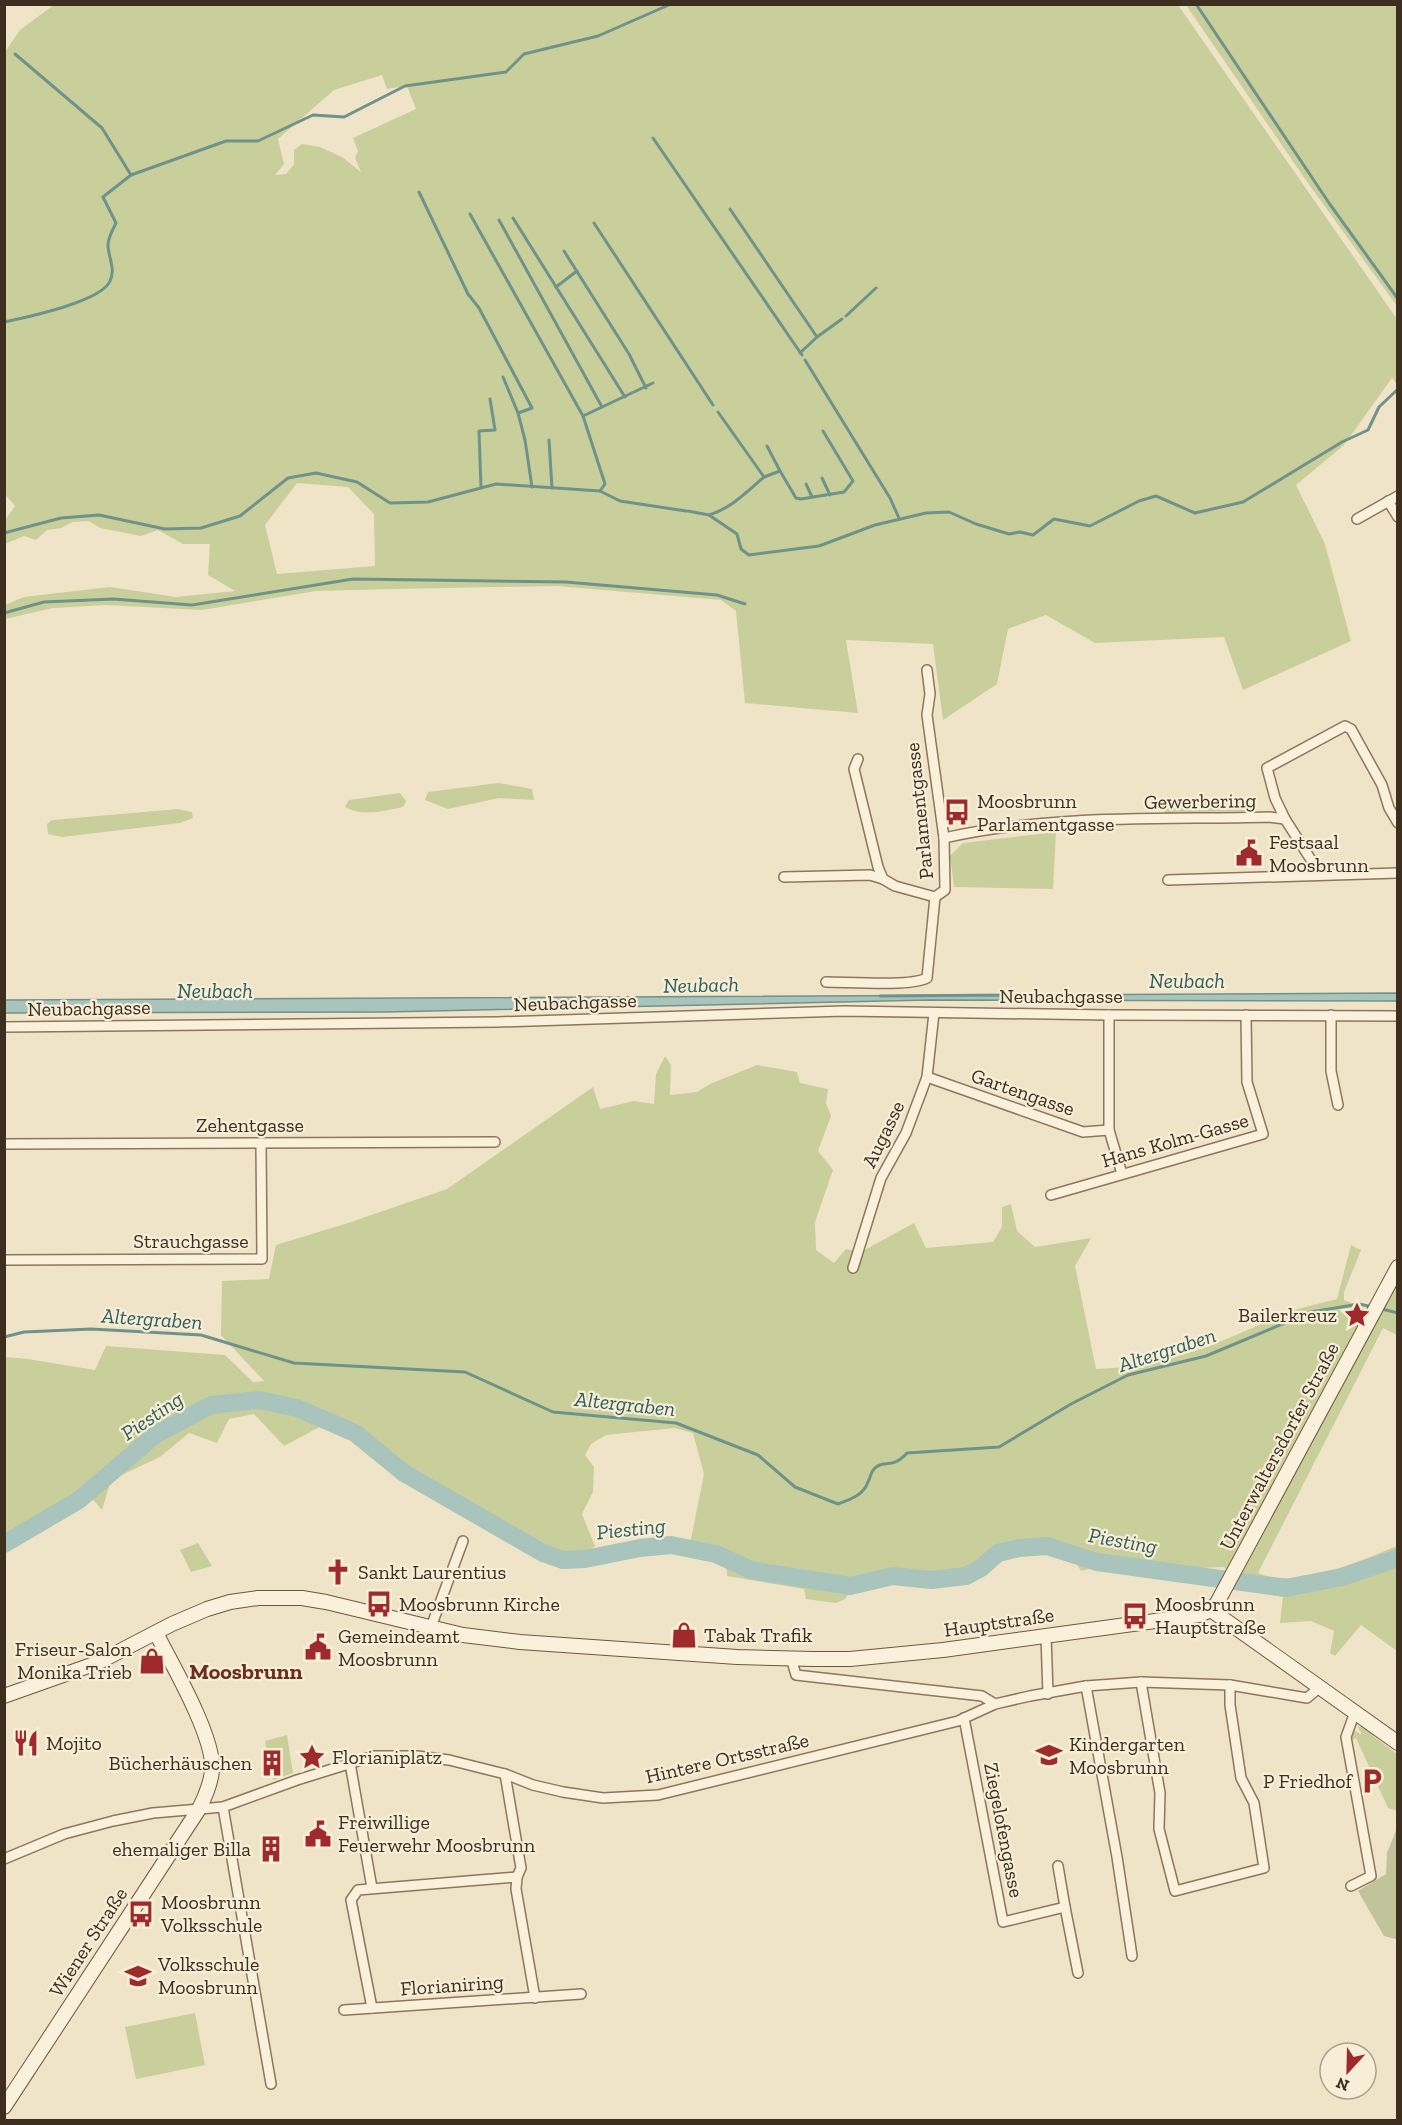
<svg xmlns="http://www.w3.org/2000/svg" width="1402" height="2125" font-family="'Zilla Slab',serif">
  <rect width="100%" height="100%" fill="#f0e4c8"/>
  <!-- green -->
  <g fill="#c9cf9b" fill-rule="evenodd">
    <path d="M 55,4 L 1178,5 L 1397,319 L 1397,384 L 1392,378 L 1344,445 L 1296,485 L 1325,544 L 1351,641 L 1243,690 L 1224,637 L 1095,643 L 1046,615 L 1008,629 L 997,684 L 943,720 L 933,644 L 846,640 L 858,713 L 745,703 L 736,611 L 721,600 L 556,586 L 395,589 L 316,591 L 202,610 L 105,605 L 53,608 L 5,619 L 5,605 L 24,597 L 110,587 L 176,597 L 235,591 L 208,575 L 210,544 L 183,544 L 158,530 L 141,536 L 100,528 L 89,521 L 72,522 L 61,528 L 47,530 L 36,540 L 24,536 L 5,544 L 5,520 L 15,506 L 4,493 L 5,52 L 20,30 ZM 382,75 L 387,89 L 407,86 L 416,109 L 353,138 L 358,151 L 355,158 L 361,172 L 342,157 L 320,147 L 302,144 L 294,150 L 294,164 L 286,174 L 275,175 L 284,164 L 278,139 L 334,90 ZM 297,483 L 348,487 L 374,514 L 375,566 L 277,574 L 265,525 Z"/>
    <path d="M 1186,5 L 1397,5 L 1397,306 L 1305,179 Z"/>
    <path d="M 498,783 L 532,789 L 534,800 L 499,798 L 448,809 L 425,800 L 428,792 Z"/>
    <path d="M 400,793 L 406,801 L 403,807 C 384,811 362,817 345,807 L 349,800 Z"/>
    <path d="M 1238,798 L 1245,803 L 1246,811 L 1166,813 L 1163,808 L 1201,801 Z"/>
    <path d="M 178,809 L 192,812 L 193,818 L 180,823 L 62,837 L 48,834 L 47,824 L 52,820 Z"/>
    <path d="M 1056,832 L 1053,889 L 954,887 L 950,856 L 963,843 Z"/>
    <path d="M 665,1056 L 671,1065 L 670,1095 L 697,1092 L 710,1084 L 757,1065 L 797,1072 L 800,1083 L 828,1089 L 826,1103 L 831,1116 L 818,1151 L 833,1170 L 815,1222 L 816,1250 L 834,1263 L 846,1249 L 861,1252 L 914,1223 L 926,1248 L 993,1242 L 1002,1227 L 1002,1207 L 1011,1204 L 1017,1231 L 1035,1247 L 1091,1238 L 1075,1266 L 1096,1369 L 1146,1366 L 1210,1346 L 1294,1310 L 1337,1299 L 1351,1245 L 1361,1250 L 1344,1292 L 1344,1300 L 1378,1313 L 1397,1276 L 1397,1335 L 1383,1328 L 1258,1573 C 1296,1590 1360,1561 1397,1546 L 1397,1651 L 1361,1625 L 1335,1656 L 1330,1653 L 1334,1631 L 1311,1621 L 1280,1623 L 1283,1597 L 1242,1589 L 1224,1567 L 1149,1570 L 1109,1564 L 1081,1571 L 1069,1552 L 1046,1548 L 1034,1553 L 1003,1558 L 989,1569 L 934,1577 L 897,1571 L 858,1581 L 845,1599 L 836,1603 L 806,1599 L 804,1589 L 727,1576 L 726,1562 L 688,1554 L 704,1474 L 693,1433 L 674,1428 L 606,1435 L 591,1444 L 585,1455 L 594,1467 L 593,1492 L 582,1514 L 595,1546 L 579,1559 L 555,1552 L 477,1512 L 327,1423 L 284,1446 L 254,1414 L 229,1419 L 217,1443 L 189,1433 L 160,1457 L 111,1480 L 102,1510 L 90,1496 L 76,1504 L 73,1497 L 5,1539 L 5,1357 L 28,1359 L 95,1370 L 106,1346 L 225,1355 L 253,1382 L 264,1381 L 221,1335 L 222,1281 L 269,1279 L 276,1245 L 348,1223 L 447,1189 L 593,1087 L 600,1109 L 634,1101 L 654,1104 L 656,1074 Z"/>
    <path d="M 198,1543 L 212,1566 L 191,1572 L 180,1550 Z"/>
    <path d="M 1363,1726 L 1375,1733 L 1373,1736 L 1397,1754 L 1397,1811 L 1388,1808 L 1356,1738 L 1350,1741 L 1350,1734 L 1355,1731 L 1362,1735 L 1358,1727 Z"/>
    <path d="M 287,1735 L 293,1773 L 273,1780 L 265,1741 Z"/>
    <path d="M 195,2013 L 205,2065 L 136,2079 L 125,2027 Z"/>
  </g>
  <!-- cemetery -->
  <path fill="#bfc49a" d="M 1397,1828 L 1398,1938 L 1395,1939 L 1384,1936 L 1358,1891 L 1386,1874 L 1387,1853 Z"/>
  <!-- water -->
  <path fill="#a9c4bc" stroke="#6f938a" stroke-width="1.5" d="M 1397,993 L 1397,1001 L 929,1000 L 385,1012 L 4,1013 L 5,1000 Z"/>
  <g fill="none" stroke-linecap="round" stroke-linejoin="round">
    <!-- stream -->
    <g stroke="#6f938a" stroke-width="3">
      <path d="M 1196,4 L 1329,203 L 1398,299"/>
      <path d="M 15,54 L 102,128 L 131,175"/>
      <path d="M 653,138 L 802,355"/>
      <path d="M 419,192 L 468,294 L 479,308 L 532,408 L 518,413 L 525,440 L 532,487"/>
      <path d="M 730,209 L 817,337"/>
      <path d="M 470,214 L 583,416"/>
      <path d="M 513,218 L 625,397"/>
      <path d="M 499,220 L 602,407"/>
      <path d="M 594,223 L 713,405"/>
      <path d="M 564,251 L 629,354 L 646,388"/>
      <path d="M 556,287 L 577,271"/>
      <path d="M 846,316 L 876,288"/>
      <path d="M 4,322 C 27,317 101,302 110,281 C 116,269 108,256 108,245 C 108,238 113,229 116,223 L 103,197 L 131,175 L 226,141 L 258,141 L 313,115 L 344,117 L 405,86 L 506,72 L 524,54 L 598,36 L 671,4"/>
      <path d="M 800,353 L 817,337 L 842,319"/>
      <path d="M 805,360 L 890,498 L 899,518"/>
      <path d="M 503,377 L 518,413"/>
      <path d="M 549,440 L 552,488"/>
      <path d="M 780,471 L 796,498 L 801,499 L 844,492 L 853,481 L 823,431"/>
      <path d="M 764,477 L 780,471 L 767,446"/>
      <path d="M 822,478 L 830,495"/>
      <path d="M 806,484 L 812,497"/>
      <path d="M 481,488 L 479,431 L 495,430 L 490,399"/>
      <path d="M 600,491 L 605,484 L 583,416 L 653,383"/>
      <path d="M 688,511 L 709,515 L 737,534 L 741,549 L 749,555 L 819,546 L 875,525 L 926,513 L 949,512 L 976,524 L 1009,534 L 1020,532 L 1033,535 L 1054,519 L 1090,526 L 1139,501 L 1156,496 L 1195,513 L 1243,502 L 1342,442 L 1368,430 L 1379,407 L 1398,389"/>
      <path d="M 709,515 C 730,509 748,491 764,477 L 718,412"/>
      <path d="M 4,533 L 61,518 L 99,515 L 165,529 L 201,528 L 240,516 L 288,478 L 316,473 L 357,482 L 390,503 L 428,502 L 496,484 L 600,491 L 620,501 L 686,511"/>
      <path d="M 4,613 L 44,602 L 113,599 L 192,605 L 353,579 L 566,582 L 717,595 L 745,604"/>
      <path d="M 880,996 L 1015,995"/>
      <path d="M 1382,1309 L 1398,1313"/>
      <path d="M 4,1337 L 24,1332 L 91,1329 L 201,1335 L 294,1363 L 465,1372 L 553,1412 L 676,1423 L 758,1455 L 795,1487 L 838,1504 C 850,1499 863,1496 868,1482 C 870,1479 871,1472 874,1469 C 883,1459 892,1470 907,1453 L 999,1447 L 1071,1404 L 1128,1375 L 1206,1356 L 1311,1312 L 1359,1304 L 1373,1307"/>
    </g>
    <!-- river -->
    <path stroke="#a9c4bc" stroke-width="18" d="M 4,1544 L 79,1500 L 155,1435 L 211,1405 L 259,1400 L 297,1408 L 355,1433 L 404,1473 L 543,1553 L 563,1560 L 585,1559 L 640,1548 L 671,1545 L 716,1554 L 751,1570 L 850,1586 L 893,1576 L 931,1580 L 966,1576 L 981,1568 L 998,1553 L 1019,1548 L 1047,1546 L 1097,1562 L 1286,1588 L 1342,1577 L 1398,1558"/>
    <!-- street casing -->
    <g stroke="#8d765c" stroke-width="12">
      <g id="street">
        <path d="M 1388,501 L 1398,517"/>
        <path d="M 1357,519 L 1398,496"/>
        <path d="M 858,759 L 854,769 L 878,867 L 883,879"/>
        <path d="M 944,838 C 1050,814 1161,820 1269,817 L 1285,819"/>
        <path d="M 1320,874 L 1285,819 L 1275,798 L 1267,768 L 1345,726 L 1351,729 L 1382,785 L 1389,808 L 1398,823"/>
        <path d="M 784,877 L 870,875 L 883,879 L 895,886 L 935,897 L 945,890 L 944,838 L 927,715 L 930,694 L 927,670"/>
        <path d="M 1168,880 L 1398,873"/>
        <path d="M 826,982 C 848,982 910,987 927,978 L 935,897"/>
        <path d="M 1109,1015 L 1109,1130 L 1122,1174"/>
        <path d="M 1331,1015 L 1331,1071 L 1338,1105"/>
        <path d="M 4,1027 L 498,1022 L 844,1011 L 1109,1015 L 1398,1016"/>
        <path d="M 927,1077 L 1083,1132 L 1109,1130"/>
        <path d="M 4,1144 L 495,1142"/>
        <path d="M 1051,1195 L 1263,1134 L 1247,1082 L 1246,1015"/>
        <path d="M 4,1260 L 262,1259 L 261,1143"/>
        <path d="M 853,1268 L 881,1178 L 906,1133 L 927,1077 L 934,1013"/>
        <path d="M 431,1627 L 463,1541"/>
        <path d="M 1046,1636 L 1048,1694"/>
        <path d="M 791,1658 L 796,1675 L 982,1696 L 995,1704"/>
        <path d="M 1141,1682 L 1160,1793 L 1159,1829 L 1175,1891 L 1264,1868 L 1254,1803 L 1241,1778 L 1230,1705 L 1230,1685"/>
        <path d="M 1086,1686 L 1117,1857 L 1132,1956"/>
        <path d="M 964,1718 L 1003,1922 L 1065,1907 L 1078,1973"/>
        <path d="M 350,1763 L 372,1888"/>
        <path d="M 505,1774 L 521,1868 L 517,1877 L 516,1889 L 535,1998"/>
        <path d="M 223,1807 L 271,2084"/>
        <path d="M 4,1859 L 64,1834 L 113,1821 L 153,1813 L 223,1807 L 297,1780 L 374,1756 L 417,1756 L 449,1760 L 505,1774 L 533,1785 L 563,1792 L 603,1798 L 658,1795 L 958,1721 L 995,1704 L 1030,1696 L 1086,1686 L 1141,1682 L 1230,1685 L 1307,1698 L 1320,1687"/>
        <path d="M 1058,1866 L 1065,1907"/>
        <path d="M 1351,1886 L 1371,1876 L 1346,1737 L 1355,1712"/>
        <path d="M 372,2008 L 351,1900 L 358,1890 L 517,1877"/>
        <path d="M 344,2010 L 581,1994"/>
      </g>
    </g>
    <!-- secondary casing -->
    <g stroke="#6f573f" stroke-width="16">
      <g id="secondary">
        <path d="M 1211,1610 L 1398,1743"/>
        <path d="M 4,1696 L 97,1663 L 172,1624 L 207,1609 L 230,1602 L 258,1598 L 302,1598 L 326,1602 L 463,1635 L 520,1642 L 737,1657 L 813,1659 L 850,1659 L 943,1650 L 1199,1615 L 1211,1610 L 1217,1603 L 1398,1267"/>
        <path d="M 4,2107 L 199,1809 C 205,1797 211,1784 212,1770 C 215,1738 172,1664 156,1633"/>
      </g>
    </g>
    <!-- street -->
    <use href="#street" stroke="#faf1dc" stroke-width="9"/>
    <!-- secondary -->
    <use href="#secondary" stroke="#faf1dc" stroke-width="14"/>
  </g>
  <!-- icons -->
  <defs>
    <g id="bus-bare" transform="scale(2.07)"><path d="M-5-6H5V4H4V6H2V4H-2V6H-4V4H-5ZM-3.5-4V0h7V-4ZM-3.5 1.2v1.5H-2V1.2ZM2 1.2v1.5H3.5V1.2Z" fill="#9e2a2b" stroke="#f7eed8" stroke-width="2.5" paint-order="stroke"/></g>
    <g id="civic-bare" transform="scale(2.07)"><path d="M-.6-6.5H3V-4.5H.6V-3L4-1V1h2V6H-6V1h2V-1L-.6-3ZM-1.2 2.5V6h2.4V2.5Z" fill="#9e2a2b" stroke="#f7eed8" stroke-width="2.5" paint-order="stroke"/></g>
    <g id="sight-bare" transform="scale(2.07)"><path d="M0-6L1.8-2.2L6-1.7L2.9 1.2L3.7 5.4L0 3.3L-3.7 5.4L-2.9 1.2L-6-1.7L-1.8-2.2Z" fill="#9e2a2b" stroke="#f7eed8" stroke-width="2.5" paint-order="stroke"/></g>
    <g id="church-bare" transform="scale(2.07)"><path d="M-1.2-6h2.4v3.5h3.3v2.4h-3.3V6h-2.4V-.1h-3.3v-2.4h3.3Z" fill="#9e2a2b" stroke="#f7eed8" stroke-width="2.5" paint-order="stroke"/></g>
    <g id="shop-bare" transform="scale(2.07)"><path d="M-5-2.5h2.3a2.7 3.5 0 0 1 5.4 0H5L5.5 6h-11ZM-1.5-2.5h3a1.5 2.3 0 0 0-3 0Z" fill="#9e2a2b" stroke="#f7eed8" stroke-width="2.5" paint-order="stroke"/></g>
    <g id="restaurant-bare" transform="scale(2.07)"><path d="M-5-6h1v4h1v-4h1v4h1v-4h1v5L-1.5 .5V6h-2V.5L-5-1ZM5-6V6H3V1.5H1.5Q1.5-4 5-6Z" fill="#9e2a2b" stroke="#f7eed8" stroke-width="2.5" paint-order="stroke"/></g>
    <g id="school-bare" transform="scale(2.07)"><path d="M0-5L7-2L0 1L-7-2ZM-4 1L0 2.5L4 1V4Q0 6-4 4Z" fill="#9e2a2b" stroke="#f7eed8" stroke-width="2.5" paint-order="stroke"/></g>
    <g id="building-bare" transform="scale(2.07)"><path d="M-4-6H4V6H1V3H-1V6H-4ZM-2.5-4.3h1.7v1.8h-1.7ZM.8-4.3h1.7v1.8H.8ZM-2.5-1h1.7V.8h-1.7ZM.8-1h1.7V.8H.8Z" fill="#9e2a2b" stroke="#f7eed8" stroke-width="2.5" paint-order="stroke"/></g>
    <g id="parking-bare" transform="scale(2.07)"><path d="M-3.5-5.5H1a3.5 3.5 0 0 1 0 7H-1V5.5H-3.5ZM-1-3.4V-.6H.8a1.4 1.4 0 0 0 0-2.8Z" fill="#9e2a2b" stroke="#f7eed8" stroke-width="2.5" paint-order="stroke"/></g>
  </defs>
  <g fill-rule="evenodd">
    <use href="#bus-bare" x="957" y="812"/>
    <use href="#civic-bare" x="1249" y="853"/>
    <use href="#sight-bare" x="1357" y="1315"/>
    <use href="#church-bare" x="338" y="1572"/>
    <use href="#bus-bare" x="379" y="1604"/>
    <use href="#bus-bare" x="1135" y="1616"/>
    <use href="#shop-bare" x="684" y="1635"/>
    <use href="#civic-bare" x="318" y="1647"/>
    <use href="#shop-bare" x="152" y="1661"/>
    <use href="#restaurant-bare" x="26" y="1743"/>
    <use href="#school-bare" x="1049" y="1755"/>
    <use href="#sight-bare" x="312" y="1757"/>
    <use href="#building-bare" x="272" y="1763"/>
    <use href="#parking-bare" x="1372" y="1781"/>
    <use href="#civic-bare" x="318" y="1834"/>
    <use href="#building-bare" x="271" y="1849"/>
    <use href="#bus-bare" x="141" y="1914"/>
    <use href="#school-bare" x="138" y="1976"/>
  </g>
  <g text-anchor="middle" stroke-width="4.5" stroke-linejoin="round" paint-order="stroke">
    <!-- poi labels -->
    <g font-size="20" fill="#3d2e20" stroke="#f7eed8" text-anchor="start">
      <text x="977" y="808">Moosbrunn<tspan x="977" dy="23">Parlamentgasse</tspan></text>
      <text x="1269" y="849">Festsaal<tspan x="1269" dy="23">Moosbrunn</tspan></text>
      <text x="1337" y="1322" text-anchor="end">Bailerkreuz</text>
      <text x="358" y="1579">Sankt Laurentius</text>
      <text x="399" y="1611">Moosbrunn Kirche</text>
      <text x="1155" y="1611">Moosbrunn<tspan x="1155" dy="23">Hauptstraße</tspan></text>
      <text x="704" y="1642">Tabak Trafik</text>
      <text x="338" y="1643">Gemeindeamt<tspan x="338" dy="23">Moosbrunn</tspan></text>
      <text x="132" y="1656" text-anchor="end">Friseur-Salon<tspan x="132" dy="23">Monika Trieb</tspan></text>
      <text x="46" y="1750">Mojito</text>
      <text x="1069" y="1751">Kindergarten<tspan x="1069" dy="23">Moosbrunn</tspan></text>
      <text x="332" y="1764">Florianiplatz</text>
      <text x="252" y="1770" text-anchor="end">Bücherhäuschen</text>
      <text x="1352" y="1788" text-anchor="end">P Friedhof</text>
      <text x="338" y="1829">Freiwillige<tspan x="338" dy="23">Feuerwehr Moosbrunn</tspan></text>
      <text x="251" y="1856" text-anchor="end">ehemaliger Billa</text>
      <text x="161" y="1909">Moosbrunn<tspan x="161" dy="23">Volksschule</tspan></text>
      <text x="158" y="1971">Volksschule<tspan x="158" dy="23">Moosbrunn</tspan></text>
    </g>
    <!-- street labels -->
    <g font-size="20" fill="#3d2e20" stroke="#f7eed8">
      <text transform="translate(1200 801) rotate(-1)" y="7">Gewerbering</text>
      <text transform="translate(919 811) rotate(-96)" y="7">Parlamentgasse</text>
      <text x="1061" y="1003">Neubachgasse</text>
      <text transform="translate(575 1002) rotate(-2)" y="7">Neubachgasse</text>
      <text transform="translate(89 1008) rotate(-1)" y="7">Neubachgasse</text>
      <text transform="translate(1023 1092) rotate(19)" y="7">Gartengasse</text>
      <text x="250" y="1132">Zehentgasse</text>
      <text transform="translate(883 1134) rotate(-64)" y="7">Augasse</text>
      <text transform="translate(1175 1140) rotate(-16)" y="7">Hans Kolm-Gasse</text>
      <text x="191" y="1248">Strauchgasse</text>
      <text transform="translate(1279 1446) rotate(-62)" y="7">Unterwaltersdorfer Straße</text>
      <text transform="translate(999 1622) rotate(-8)" y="7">Hauptstraße</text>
      <text transform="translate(727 1758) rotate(-13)" y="7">Hintere Ortsstraße</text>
      <text transform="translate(1004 1830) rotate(79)" y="7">Ziegelofengasse</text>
      <text transform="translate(88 1942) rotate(-57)" y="7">Wiener Straße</text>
      <text transform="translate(452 1985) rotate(-4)" y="7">Florianiring</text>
    </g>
    <!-- water labels -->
    <g font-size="21" font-style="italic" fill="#2f5d5a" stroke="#f7eed8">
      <text x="1187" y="988">Neubach</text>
      <text transform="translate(701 985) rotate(-1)" y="7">Neubach</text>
      <text x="215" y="998">Neubach</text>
      <text transform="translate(152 1319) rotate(4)" y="7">Altergraben</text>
      <text transform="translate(1167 1350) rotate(-18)" y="7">Altergraben</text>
      <text transform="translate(625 1404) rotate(6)" y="7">Altergraben</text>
      <text transform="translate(152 1416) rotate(-34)" y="7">Piesting</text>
      <text transform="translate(631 1529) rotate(-6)" y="7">Piesting</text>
      <text transform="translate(1123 1541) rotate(10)" y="7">Piesting</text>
    </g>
    <!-- quarter labels -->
    <g font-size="22" font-weight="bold" fill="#6b2e1e" stroke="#f7eed8">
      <text x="246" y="1679">Moosbrunn</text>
    </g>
  </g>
  <!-- border -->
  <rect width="1402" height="2125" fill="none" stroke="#3d2e20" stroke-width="12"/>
  <!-- north arrow -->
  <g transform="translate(1348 2071) rotate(202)"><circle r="28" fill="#f7eed8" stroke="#ada18e" stroke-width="1.5"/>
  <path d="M0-4.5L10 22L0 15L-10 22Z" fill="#9e2a2b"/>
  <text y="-9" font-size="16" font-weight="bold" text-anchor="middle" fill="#3d2e20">N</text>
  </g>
</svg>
